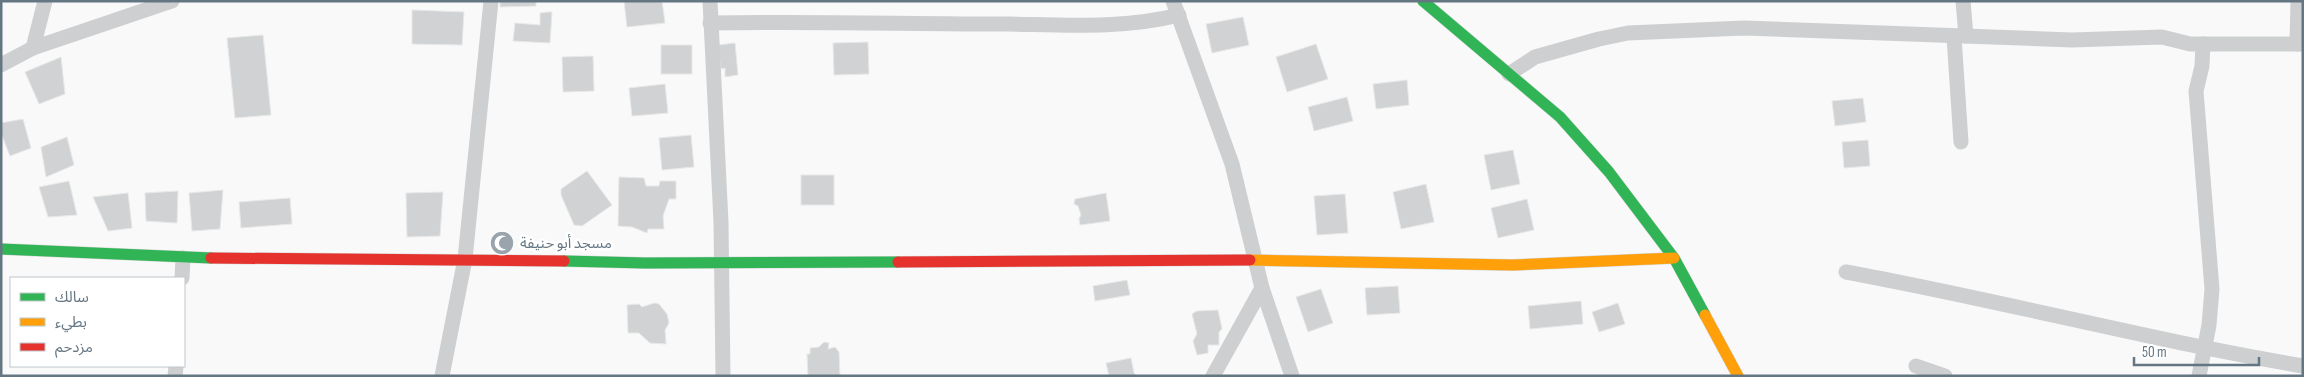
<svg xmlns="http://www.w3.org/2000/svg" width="2304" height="377" font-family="'Sofia Sans Condensed','Noto Sans Arabic',sans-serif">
  <rect width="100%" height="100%" fill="#f9f9f9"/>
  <!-- building -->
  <g fill="#d0d2d3" stroke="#e8e8e8">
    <path d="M 500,1 L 536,1 L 536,6 L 500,7 Z"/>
    <path d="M 624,1 L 662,1 L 665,23 L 627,27 Z"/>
    <path d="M 412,10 L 464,12 L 462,45 L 412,44 Z"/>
    <path d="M 547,12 L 552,12 L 550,43 L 513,41 L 515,23 L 540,25 L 540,13 Z"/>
    <path d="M 1243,17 L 1249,45 L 1212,53 L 1206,24 Z"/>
    <path d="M 263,35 L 271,115 L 235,118 L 227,38 Z"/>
    <path d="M 868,42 L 869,74 L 834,75 L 833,43 Z"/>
    <path d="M 735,43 L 738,75 L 725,77 L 725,68 L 721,69 L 718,45 Z"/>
    <path d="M 1316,44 L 1328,79 L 1287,92 L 1276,57 Z"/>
    <rect x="661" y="45" width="31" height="29"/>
    <path d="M 593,56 L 594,91 L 563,92 L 562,57 Z"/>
    <path d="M 61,57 L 65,94 L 39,104 L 25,72 Z"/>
    <path d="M 1407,80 L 1409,105 L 1376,109 L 1373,84 Z"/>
    <path d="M 665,84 L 668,113 L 632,116 L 629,88 Z"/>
    <path d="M 1347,97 L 1353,121 L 1314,131 L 1308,107 Z"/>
    <path d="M 1863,98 L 1866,122 L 1835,126 L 1832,101 Z"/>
    <path d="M 23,119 L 31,148 L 10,156 L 1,133 L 1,123 Z"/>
    <path d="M 691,135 L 694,167 L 662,170 L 659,138 Z"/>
    <path d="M 67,137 L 74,165 L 46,177 L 41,147 Z"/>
    <path d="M 1868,140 L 1870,166 L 1844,168 L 1842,142 Z"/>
    <path d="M 1513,150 L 1520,184 L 1491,190 L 1484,155 Z"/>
    <path d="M 587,171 L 612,205 L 582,226 L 574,225 L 561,195 L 561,189 Z"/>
    <rect x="801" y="175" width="33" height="30"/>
    <path d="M 619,177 L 644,178 L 646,186 L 659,186 L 660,181 L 676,181 L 676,199 L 669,199 L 663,216 L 664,229 L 648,229 L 647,233 L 632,227 L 618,226 Z"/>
    <path d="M 69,181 L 77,215 L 48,217 L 39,187 Z"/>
    <path d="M 1426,184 L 1434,222 L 1401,229 L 1393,192 Z"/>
    <path d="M 223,190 L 220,229 L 192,231 L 189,193 Z"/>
    <path d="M 178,191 L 177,223 L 146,221 L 145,193 Z"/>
    <path d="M 443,192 L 440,236 L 407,237 L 406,193 Z"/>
    <path d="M 128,193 L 132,228 L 108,231 L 93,197 Z"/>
    <path d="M 1106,193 L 1110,221 L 1080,225 L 1079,219 L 1081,215 L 1078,206 L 1074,204 L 1075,199 Z"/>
    <path d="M 1345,194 L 1348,233 L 1317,235 L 1314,196 Z"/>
    <path d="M 290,198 L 292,224 L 241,228 L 239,202 Z"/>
    <path d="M 1527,199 L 1534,230 L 1498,238 L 1491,208 Z"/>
    <path d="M 1127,280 L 1130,295 L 1095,301 L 1093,286 Z"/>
    <path d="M 1398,286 L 1400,313 L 1367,315 L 1365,288 Z"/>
    <path d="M 1321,289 L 1333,323 L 1308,332 L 1296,297 Z"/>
    <path d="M 1581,301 L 1583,324 L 1530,329 L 1528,306 Z"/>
    <path d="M 654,303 L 659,304 L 667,314 L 669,323 L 665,330 L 666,344 L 650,343 L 639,333 L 628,333 L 627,305 L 639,304 L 642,307 Z"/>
    <path d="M 1618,303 L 1625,324 L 1599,332 L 1592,312 Z"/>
    <path d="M 1218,310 L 1222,329 L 1219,332 L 1219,345 L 1208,345 L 1208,353 L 1197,355 L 1193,341 L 1197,334 L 1192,314 L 1197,311 Z"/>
    <path d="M 824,342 L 829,343 L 828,349 L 835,347 L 839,352 L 840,376 L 808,376 L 807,354 L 810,354 L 810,348 L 819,347 Z"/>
    <path d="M 1131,358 L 1134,373 L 1137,376 L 1109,376 L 1106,363 Z"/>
  </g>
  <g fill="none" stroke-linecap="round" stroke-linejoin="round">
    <!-- fast casing -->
    <g stroke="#d5d6d7" stroke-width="12">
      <g id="fast">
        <path d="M 1423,1 L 1560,117 L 1609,172 L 1674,258 L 1705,315"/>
        <path d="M 1,249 L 211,258"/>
        <path d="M 564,261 L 645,263 L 898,262"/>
      </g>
    </g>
    <!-- slow casing -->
    <g stroke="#d5d6d7" stroke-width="12">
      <g id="slow">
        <path d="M 1250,260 L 1513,265 L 1674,258"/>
        <path d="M 1705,315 L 1738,376"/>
      </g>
    </g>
    <!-- jam casing -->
    <g stroke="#d5d6d7" stroke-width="12">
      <g id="jam">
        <path d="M 211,258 L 564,261"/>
        <path d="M 898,262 L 1250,260"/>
      </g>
    </g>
    <!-- street -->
    <g stroke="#cecfd0" stroke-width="15">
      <path d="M 710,1 L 721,222 L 723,376"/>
      <path d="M 1173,1 L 1232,164 L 1262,288 L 1292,376"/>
      <path d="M 1963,1 L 1966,36"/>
      <path d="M 710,23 C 810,21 909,24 1009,24 C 1065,25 1124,29 1179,15"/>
      <path d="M 1954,37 L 1961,142"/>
      <path d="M 2297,44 L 2298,1"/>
      <path d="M 33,48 L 45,1"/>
      <path d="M 1,65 L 33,48 L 172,1"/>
      <path d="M 1509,74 L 1535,57 L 1599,39 L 1628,33 L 1744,28 L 2072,40 L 2162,37 L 2190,44 L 2303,44"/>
      <path d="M 1846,272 C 1999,300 2149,340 2303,366"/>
      <path d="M 182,278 L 183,258"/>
      <path d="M 1916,366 L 1945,376"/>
      <path d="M 175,376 L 176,366"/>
      <path d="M 442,376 L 465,259 L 491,1"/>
      <path d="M 1213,376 L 1262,288"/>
      <path d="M 2199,376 L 2209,325 L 2212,289 L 2196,91 L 2202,66 L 2203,44"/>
    </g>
    <!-- fast -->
    <use href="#fast" stroke="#30b455" stroke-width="11"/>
    <!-- slow -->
    <use href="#slow" stroke="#ff9f0a" stroke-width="11"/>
    <!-- jam -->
    <use href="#jam" stroke="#e5322d" stroke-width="11"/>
  </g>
  <!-- icons -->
  <defs>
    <g id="mosque-disc" transform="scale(1.25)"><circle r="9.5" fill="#99a4ac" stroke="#fff"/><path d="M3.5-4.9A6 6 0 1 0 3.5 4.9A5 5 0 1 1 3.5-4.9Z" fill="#fff"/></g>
  </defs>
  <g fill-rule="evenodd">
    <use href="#mosque-disc" x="502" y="243"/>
  </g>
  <g text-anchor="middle" stroke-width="5" stroke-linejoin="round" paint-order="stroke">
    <!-- poi labels -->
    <g font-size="15" fill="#657683" stroke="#fff" text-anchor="start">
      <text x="520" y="248">مسجد أبو حنيفة</text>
    </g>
  </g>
  <!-- border -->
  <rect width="2304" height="377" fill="none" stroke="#657683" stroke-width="5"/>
  <!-- legend -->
  <rect x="10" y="277" width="175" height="90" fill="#ffffff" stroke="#c1c8cd"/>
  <rect x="20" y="293" width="25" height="8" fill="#30b455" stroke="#c1c8cd"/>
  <text x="55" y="302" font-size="15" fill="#657683">سالك</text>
  <rect x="20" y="318" width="25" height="8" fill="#ff9f0a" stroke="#c1c8cd"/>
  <text x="55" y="327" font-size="15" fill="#657683">بطيء</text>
  <rect x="20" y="343" width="25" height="8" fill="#e5322d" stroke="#c1c8cd"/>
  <text x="55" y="352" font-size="15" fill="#657683">مزدحم</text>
  <!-- scale -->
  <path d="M2134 357v8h125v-8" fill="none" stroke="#657683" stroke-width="2.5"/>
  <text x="2142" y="357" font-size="15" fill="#657683" stroke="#ffffff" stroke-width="4" paint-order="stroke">50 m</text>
</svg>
